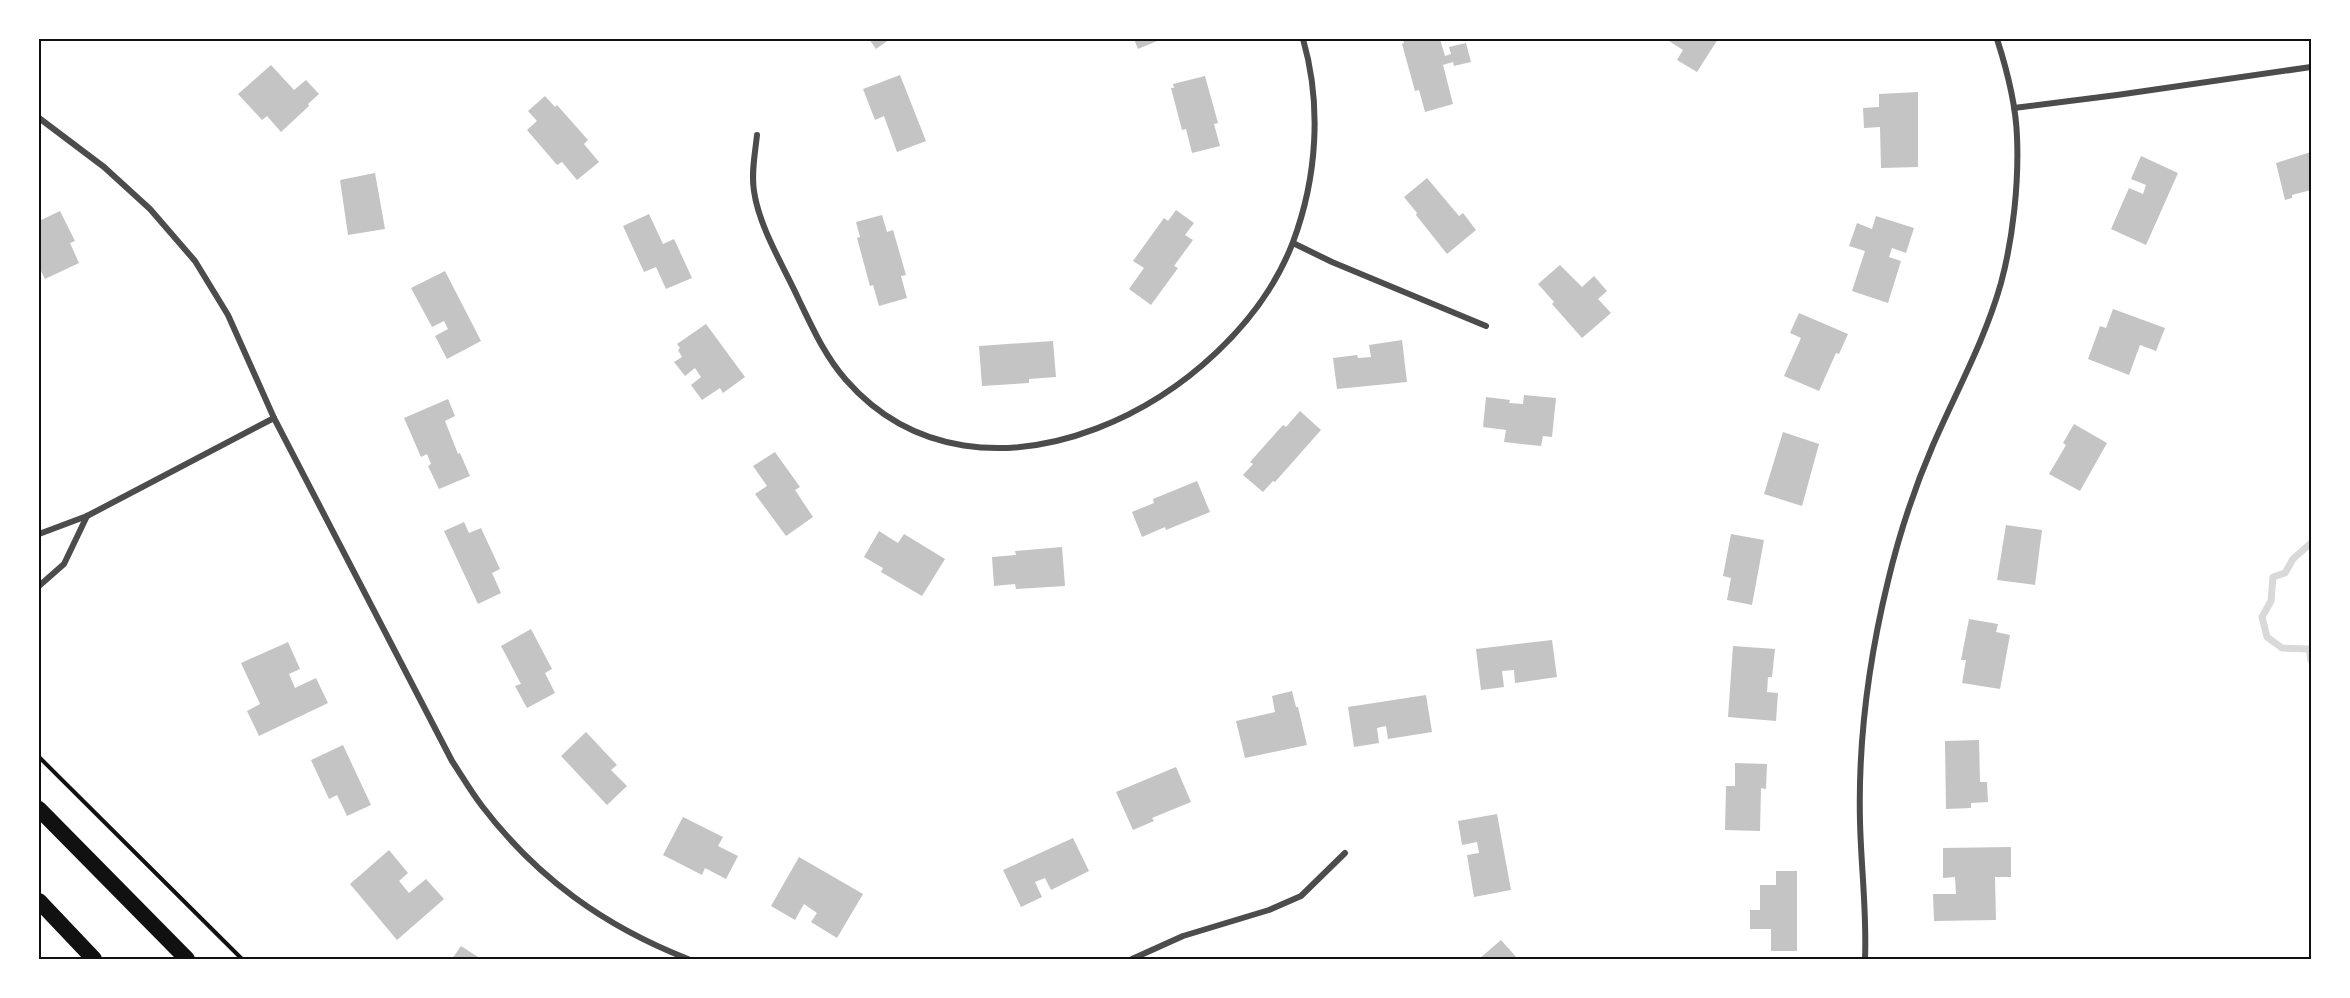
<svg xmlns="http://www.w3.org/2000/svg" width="2350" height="998" font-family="Karla,sans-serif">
  <rect width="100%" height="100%" fill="#fff"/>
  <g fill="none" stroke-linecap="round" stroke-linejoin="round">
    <!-- stream -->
    <path stroke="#d9d9d9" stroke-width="7" d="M 2311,543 L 2293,559 L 2285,573 L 2273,577 L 2271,601 L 2262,617 L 2267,637 L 2282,648 L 2309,649 L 2311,660"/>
  </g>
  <!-- building -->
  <g fill="#c4c4c4">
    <path d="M 869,39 L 890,39 L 876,49 Z"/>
    <path d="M 1134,39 L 1162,39 L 1138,49 Z"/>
    <path d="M 1403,39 L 1440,39 L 1445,56 L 1451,54 L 1449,47 L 1466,43 L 1471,62 L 1454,66 L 1453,62 L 1443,65 L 1453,104 L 1425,112 L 1419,90 L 1415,91 L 1402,44 L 1404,43 Z"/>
    <path d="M 1666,39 L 1718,39 L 1697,72 L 1677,60 L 1683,50 Z"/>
    <path d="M 271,65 L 294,90 L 306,80 L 319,94 L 308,104 L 309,106 L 281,132 L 267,116 L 262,120 L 238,94 Z"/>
    <path d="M 900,75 L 926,141 L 897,152 L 884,116 L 875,120 L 863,89 Z"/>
    <path d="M 1205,76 L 1218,123 L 1214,124 L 1220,146 L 1192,153 L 1186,129 L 1182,130 L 1171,88 L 1174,88 L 1173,84 Z"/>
    <path d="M 1918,92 L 1918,167 L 1881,168 L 1880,127 L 1864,128 L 1863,108 L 1879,107 L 1879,94 Z"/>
    <path d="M 545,96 L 555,107 L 557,105 L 588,140 L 584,144 L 599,162 L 577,180 L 562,162 L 557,165 L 527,130 L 537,121 L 528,111 Z"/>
    <path d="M 2311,152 L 2311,190 L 2292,195 L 2292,198 L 2285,200 L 2276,163 Z"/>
    <path d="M 2141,156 L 2178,173 L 2146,245 L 2111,229 L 2129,188 L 2143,194 L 2146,185 L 2131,179 Z"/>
    <path d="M 375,173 L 385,229 L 348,235 L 340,180 Z"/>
    <path d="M 1427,178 L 1459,216 L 1463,213 L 1476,230 L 1447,254 L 1416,215 L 1417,213 L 1404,197 Z"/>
    <path d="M 1176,210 L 1194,223 L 1185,235 L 1193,240 L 1174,266 L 1178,268 L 1151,305 L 1129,289 L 1144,268 L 1133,261 L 1164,218 L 1168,221 Z"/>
    <path d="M 60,211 L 75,241 L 70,243 L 79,263 L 45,279 L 39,267 L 39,221 Z"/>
    <path d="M 649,214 L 663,244 L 674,239 L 692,278 L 666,289 L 656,267 L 644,272 L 623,226 Z"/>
    <path d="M 882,215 L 887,232 L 893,230 L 906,275 L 901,276 L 907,298 L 879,306 L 873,285 L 870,286 L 857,238 L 860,237 L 856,222 Z"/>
    <path d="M 1876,216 L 1914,228 L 1906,253 L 1892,248 L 1889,257 L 1901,261 L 1888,303 L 1852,291 L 1865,251 L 1849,246 L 1857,223 L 1872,229 Z"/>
    <path d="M 1560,265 L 1582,287 L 1594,276 L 1607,291 L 1598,299 L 1611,313 L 1582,338 L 1552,304 L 1554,302 L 1538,284 Z"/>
    <path d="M 445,271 L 481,341 L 447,359 L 435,336 L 448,329 L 444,321 L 432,327 L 411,288 Z"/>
    <path d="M 2113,309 L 2165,328 L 2156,351 L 2140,345 L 2129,375 L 2088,359 L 2100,326 L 2106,328 Z"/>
    <path d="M 1799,313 L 1848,334 L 1839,354 L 1836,353 L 1819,391 L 1784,376 L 1801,338 L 1790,333 Z"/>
    <path d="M 706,324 L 745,377 L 723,393 L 720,388 L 702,400 L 691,385 L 701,377 L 695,368 L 685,376 L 674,362 L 682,357 L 678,350 L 680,348 L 677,344 Z"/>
    <path d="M 1402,340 L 1407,382 L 1337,389 L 1333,358 L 1357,355 L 1358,358 L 1371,357 L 1369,345 Z"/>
    <path d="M 1053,341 L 1056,377 L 1029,379 L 1029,383 L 982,386 L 979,346 Z"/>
    <path d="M 1524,395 L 1556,398 L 1552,437 L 1543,436 L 1541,446 L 1504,442 L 1506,430 L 1483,427 L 1486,397 L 1510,400 L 1509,403 L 1523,404 Z"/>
    <path d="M 448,399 L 455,416 L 445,421 L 458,454 L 460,453 L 470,476 L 439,489 L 428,466 L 431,464 L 427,454 L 421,457 L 404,418 Z"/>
    <path d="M 1300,411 L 1321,430 L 1275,482 L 1273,481 L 1263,492 L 1243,475 L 1253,464 L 1250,462 L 1283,425 L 1286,427 Z"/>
    <path d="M 2074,424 L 2107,443 L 2080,491 L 2049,474 L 2066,445 L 2063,443 Z"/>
    <path d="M 1783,432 L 1819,444 L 1802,506 L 1764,494 Z"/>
    <path d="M 775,452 L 800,487 L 795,490 L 813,517 L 786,536 L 755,494 L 767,486 L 753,466 Z"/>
    <path d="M 1197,481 L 1210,512 L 1166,530 L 1165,527 L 1142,537 L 1132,512 L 1154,503 L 1153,499 Z"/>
    <path d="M 464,522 L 469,533 L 481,528 L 500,569 L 492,573 L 501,593 L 478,604 L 444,531 Z"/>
    <path d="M 2006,525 L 2042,530 L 2035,585 L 1997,580 Z"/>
    <path d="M 879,531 L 898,543 L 904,534 L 945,559 L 922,596 L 881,572 L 883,568 L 864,557 Z"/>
    <path d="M 1731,534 L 1764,540 L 1752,605 L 1727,600 L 1731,578 L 1723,576 Z"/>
    <path d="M 1062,547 L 1065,586 L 1016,589 L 1015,584 L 994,586 L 992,557 L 1016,555 L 1015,551 Z"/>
    <path d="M 1969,619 L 1998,624 L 1996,632 L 2010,635 L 2000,689 L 1962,683 L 1966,660 L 1961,660 Z"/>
    <path d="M 531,629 L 552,669 L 545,673 L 555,693 L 527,708 L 515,686 L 521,684 L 501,646 Z"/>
    <path d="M 1552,640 L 1557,677 L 1515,683 L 1514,670 L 1502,671 L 1504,687 L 1481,690 L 1476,649 Z"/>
    <path d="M 288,642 L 300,669 L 289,674 L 295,688 L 316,678 L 328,703 L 259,736 L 247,711 L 260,704 L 241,663 Z"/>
    <path d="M 1733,646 L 1775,649 L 1772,677 L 1768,677 L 1767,692 L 1778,693 L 1776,721 L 1728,717 Z"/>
    <path d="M 1292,691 L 1296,707 L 1298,707 L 1307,745 L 1245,758 L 1236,721 L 1275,712 L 1272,696 Z"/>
    <path d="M 1426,695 L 1432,732 L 1388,739 L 1386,726 L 1377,728 L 1379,743 L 1354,747 L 1348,707 Z"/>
    <path d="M 586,732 L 617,765 L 611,770 L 627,786 L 607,805 L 561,756 Z"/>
    <path d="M 1979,740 L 1980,782 L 1987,782 L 1988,802 L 1971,803 L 1971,808 L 1946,809 L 1945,741 Z"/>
    <path d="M 343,745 L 371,805 L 347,816 L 337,795 L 329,799 L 311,760 Z"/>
    <path d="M 1735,763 L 1767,764 L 1766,789 L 1761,788 L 1760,831 L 1725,830 L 1726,786 L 1735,786 Z"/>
    <path d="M 1176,767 L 1191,802 L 1152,818 L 1154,821 L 1133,830 L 1116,792 Z"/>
    <path d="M 1497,814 L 1511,890 L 1474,897 L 1467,855 L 1479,853 L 1477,842 L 1462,845 L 1458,821 Z"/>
    <path d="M 683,817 L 723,837 L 718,846 L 738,856 L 726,879 L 705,868 L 702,875 L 663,855 Z"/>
    <path d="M 1073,838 L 1089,871 L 1051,890 L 1045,878 L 1035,882 L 1042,897 L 1021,907 L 1003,870 Z"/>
    <path d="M 2011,847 L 2011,877 L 1995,877 L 1996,920 L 1934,921 L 1933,894 L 1956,894 L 1955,877 L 1943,878 L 1943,848 Z"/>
    <path d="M 389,850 L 408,873 L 399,881 L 409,893 L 426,879 L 444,899 L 397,940 L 350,884 Z"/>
    <path d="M 799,857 L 863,894 L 837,938 L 811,922 L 817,913 L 804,904 L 795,920 L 771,906 Z"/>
    <path d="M 1776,871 L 1797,871 L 1797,951 L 1771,951 L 1771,929 L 1750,929 L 1750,910 L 1760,910 L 1760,885 L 1776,885 Z"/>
    <path d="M 1501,940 L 1518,959 L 1479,959 Z"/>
    <path d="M 461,946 L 481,959 L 452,959 Z"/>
  </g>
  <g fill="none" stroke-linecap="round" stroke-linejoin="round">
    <!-- path -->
    <path stroke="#111" stroke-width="4" d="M 39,757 L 242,959"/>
    <!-- minor -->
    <g stroke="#4c4c4c" stroke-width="6">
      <path d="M 2014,108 L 2117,95 L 2311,67"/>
      <path d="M 39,118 L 104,167 L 150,209 L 195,261 L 228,315 L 274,418 L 452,761 C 462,776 471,792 482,806 C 537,878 604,926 688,959"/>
      <path d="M 757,135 C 755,154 751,173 754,191 C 759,227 784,267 799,300 C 813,329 825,356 846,380 C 980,533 1232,402 1293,242 C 1317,178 1322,105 1303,39"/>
      <path d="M 1293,243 L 1332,262 L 1486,326"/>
      <path d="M 39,534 L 87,516 L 274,418"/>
      <path d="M 39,586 L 64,564 L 87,516"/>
      <path d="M 1132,959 L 1183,936 L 1269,910 L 1301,896 L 1345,853"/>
      <path d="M 1865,959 C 1867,913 1861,867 1860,821 C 1858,740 1869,659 1888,581 C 1899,535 1914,489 1933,445 C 1956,392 1985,340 2001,283 C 2013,239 2019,182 2017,137 C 2016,104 2007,70 1997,39"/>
    </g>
    <!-- trunk -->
    <g stroke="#111" stroke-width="16">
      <path d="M 39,809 L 187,959"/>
      <path d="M 39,901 L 94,959"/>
    </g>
  </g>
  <!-- border -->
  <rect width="2350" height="998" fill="none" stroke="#ffffff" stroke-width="81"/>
  <rect x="40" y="40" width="2270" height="918" fill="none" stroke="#111" stroke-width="2"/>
</svg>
